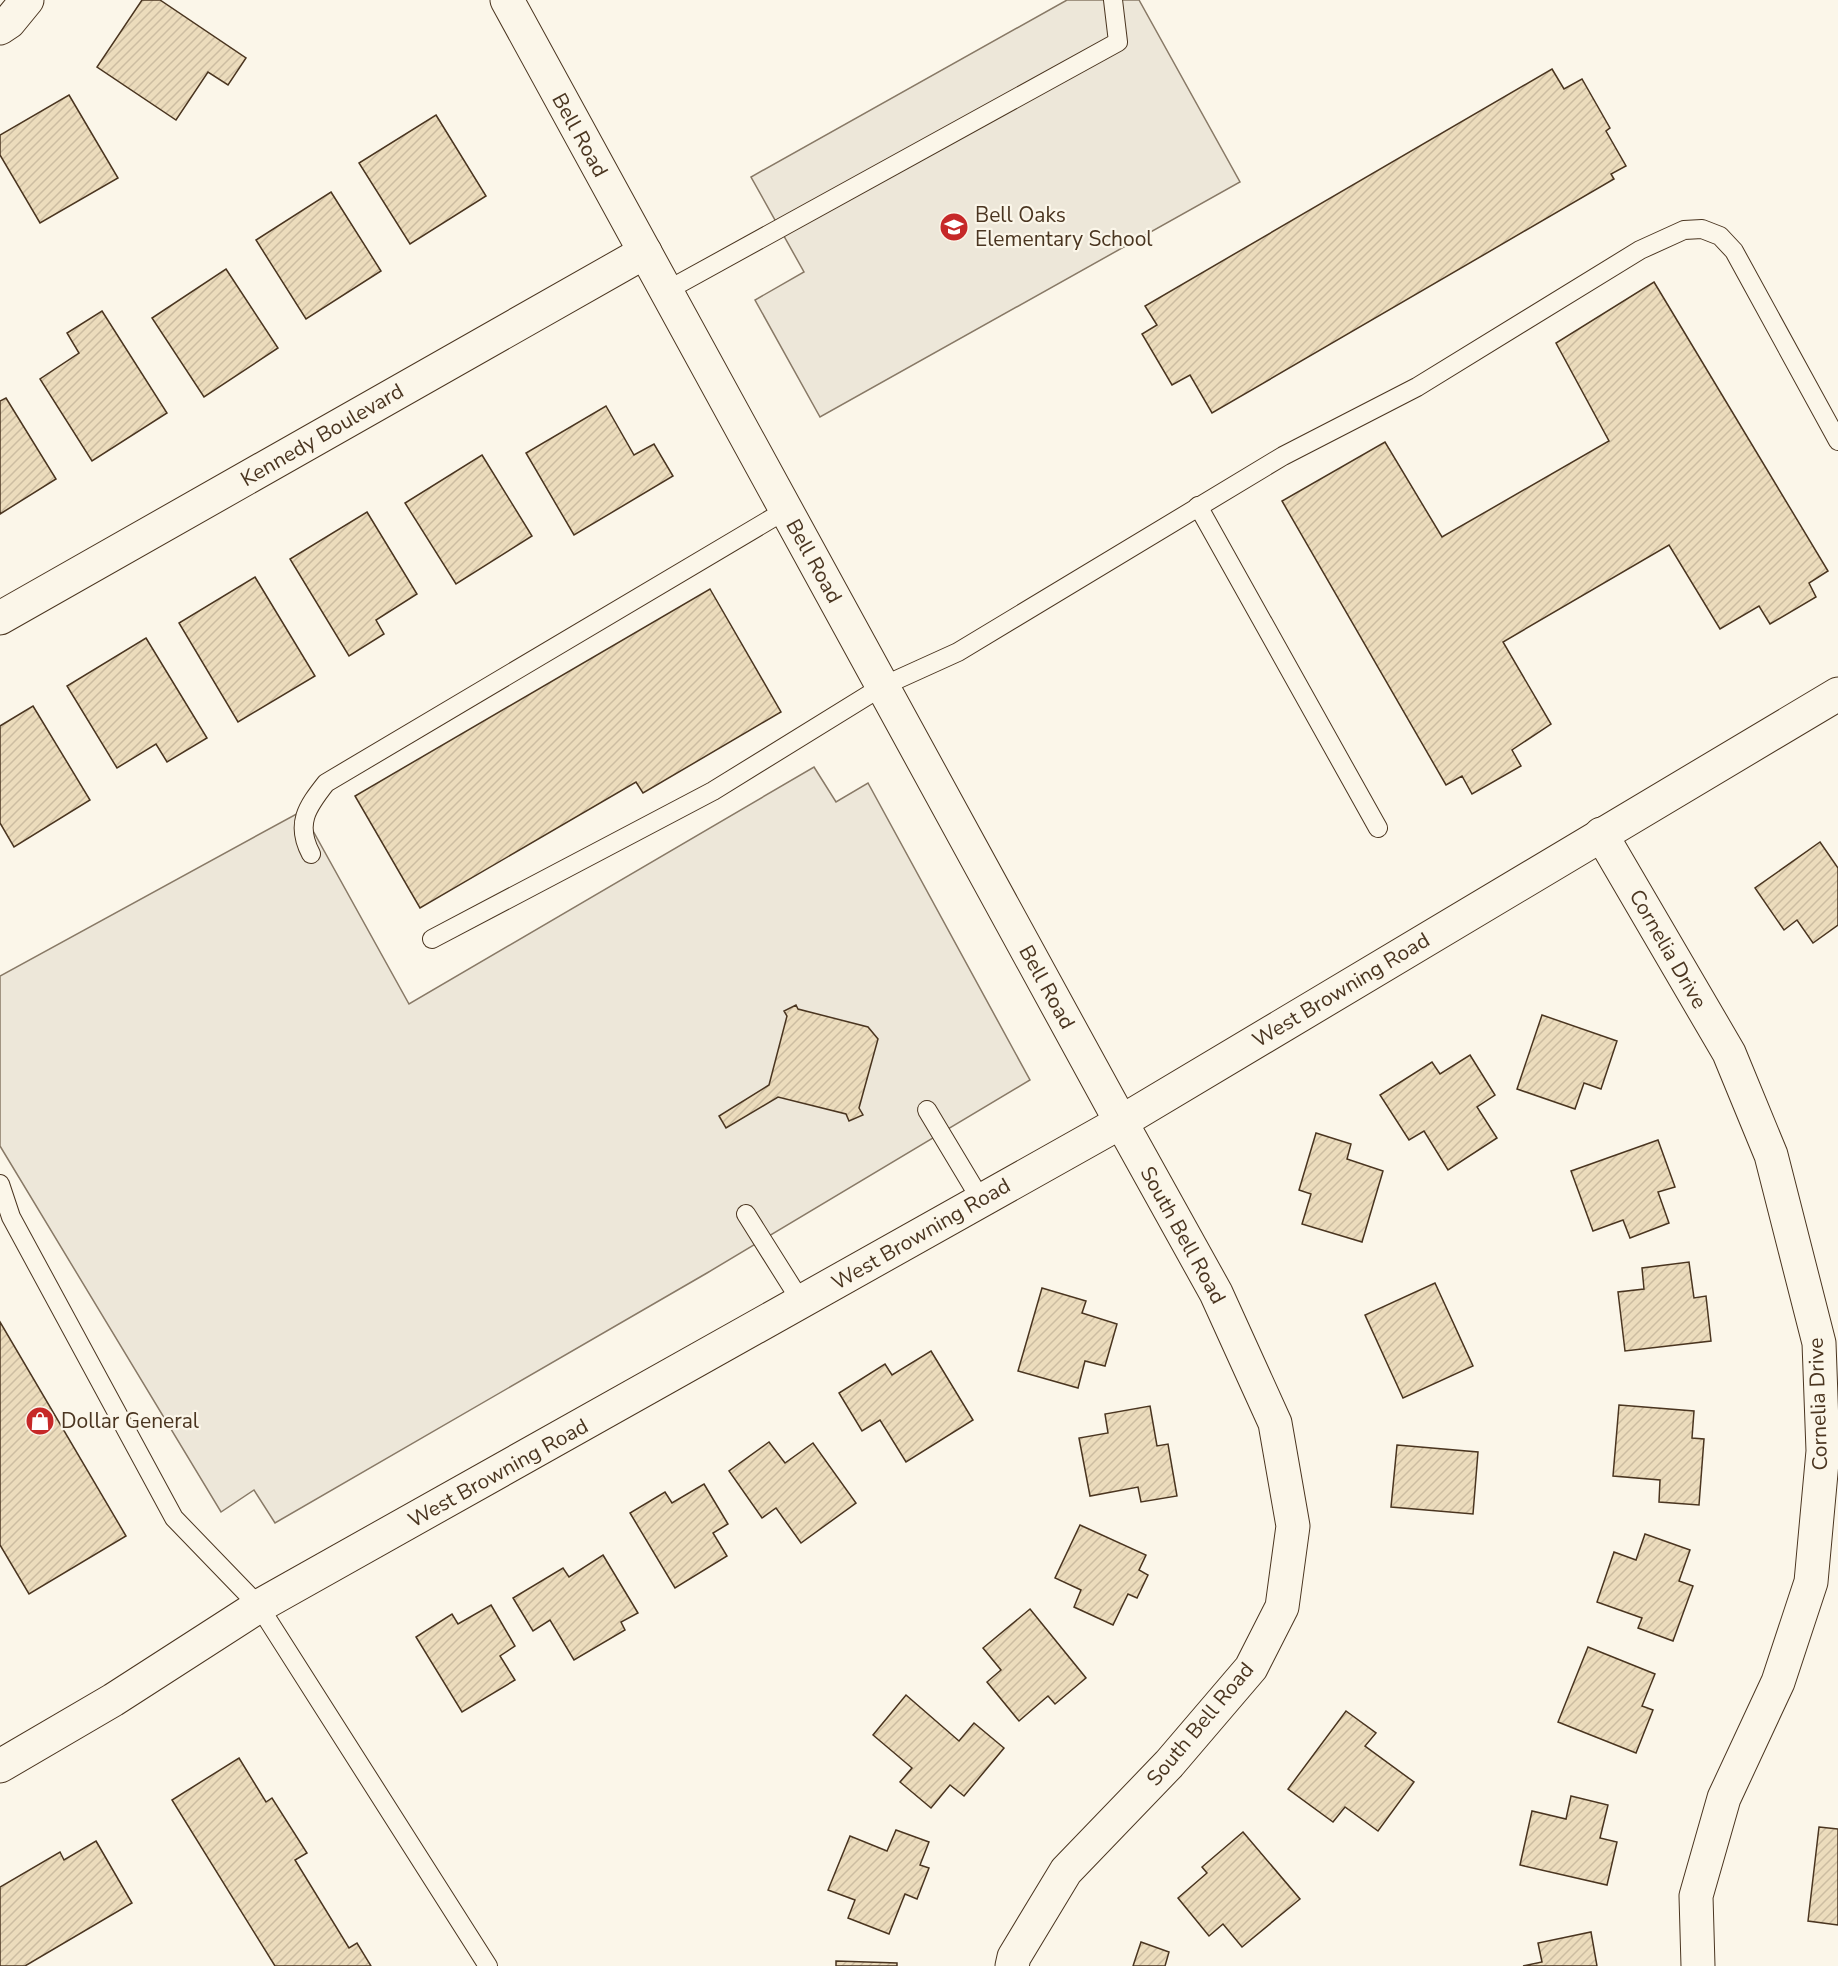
<svg xmlns="http://www.w3.org/2000/svg" width="1838" height="1966" font-family="'Nunito Sans',sans-serif">
  <defs>
    <pattern id="building-hatch" width="6" height="6" patternUnits="userSpaceOnUse" patternTransform="scale(1.5)"><rect width="6" height="6" fill="#ecdcbc"/><path d="M-1 1l2-2M0 6l6-6M5 7l2-2" fill="none" stroke="#ccbda1"/></pattern>
  </defs>
  <rect width="100%" height="100%" fill="#fbf6e9"/>
  <!-- parking -->
  <g fill="#ede7d9" stroke="#887966" stroke-width="1.5">
    <path d="M 1067,0 L 1139,0 L 1240,182 L 820,417 L 755,300 L 804,272 L 751,177 Z"/>
    <path d="M 814,767 L 836,802 L 868,783 L 1030,1080 L 707,1273 L 275,1523 L 254,1490 L 221,1512 L 0,1146 L 0,976 L 302,811 L 409,1004 Z"/>
  </g>
  <!-- building -->
  <g fill="url(#building-hatch)" stroke="#4a3520" stroke-width="1.5">
    <path d="M 142,0 L 160,0 L 246,58 L 228,85 L 208,72 L 176,120 L 97,67 Z"/>
    <path d="M 1552,69 L 1564,89 L 1582,79 L 1610,128 L 1606,131 L 1626,166 L 1611,174 L 1614,179 L 1212,413 L 1190,375 L 1172,385 L 1142,334 L 1157,325 L 1145,306 Z"/>
    <path d="M 69,95 L 118,178 L 40,223 L 0,155 L 0,135 Z"/>
    <path d="M 436,115 L 486,196 L 410,244 L 359,163 Z"/>
    <path d="M 331,192 L 381,271 L 306,319 L 256,240 Z"/>
    <path d="M 226,269 L 278,348 L 204,397 L 152,318 Z"/>
    <path d="M 1654,282 L 1828,571 L 1809,583 L 1816,597 L 1770,624 L 1759,606 L 1720,629 L 1669,545 L 1503,642 L 1551,724 L 1512,750 L 1521,766 L 1472,794 L 1462,776 L 1446,785 L 1282,501 L 1385,442 L 1442,537 L 1609,441 L 1556,343 Z"/>
    <path d="M 102,311 L 167,413 L 92,461 L 40,379 L 79,353 L 67,333 Z"/>
    <path d="M 6,398 L 56,479 L 0,514 L 0,401 Z"/>
    <path d="M 606,406 L 634,455 L 654,444 L 673,476 L 574,535 L 526,453 Z"/>
    <path d="M 482,455 L 532,536 L 456,584 L 405,503 Z"/>
    <path d="M 367,512 L 417,594 L 376,620 L 384,634 L 349,656 L 290,559 Z"/>
    <path d="M 255,577 L 315,676 L 238,722 L 179,623 Z"/>
    <path d="M 710,589 L 781,712 L 643,793 L 636,782 L 420,908 L 355,796 Z"/>
    <path d="M 146,638 L 207,738 L 167,762 L 156,744 L 117,768 L 67,686 Z"/>
    <path d="M 33,706 L 90,800 L 14,847 L 0,823 L 0,726 Z"/>
    <path d="M 1820,842 L 1838,868 L 1838,925 L 1813,943 L 1797,920 L 1784,930 L 1755,888 Z"/>
    <path d="M 796,1005 L 798,1009 L 868,1027 L 878,1039 L 859,1108 L 863,1115 L 849,1121 L 846,1114 L 778,1097 L 726,1128 L 719,1116 L 769,1085 L 787,1016 L 784,1011 Z"/>
    <path d="M 1542,1015 L 1617,1041 L 1601,1089 L 1584,1083 L 1575,1109 L 1517,1089 Z"/>
    <path d="M 1470,1055 L 1495,1095 L 1477,1107 L 1497,1138 L 1448,1170 L 1424,1131 L 1409,1140 L 1380,1095 L 1432,1062 L 1440,1074 Z"/>
    <path d="M 1316,1133 L 1351,1144 L 1347,1159 L 1383,1171 L 1362,1242 L 1302,1224 L 1311,1194 L 1299,1190 Z"/>
    <path d="M 1658,1140 L 1675,1187 L 1658,1192 L 1669,1223 L 1630,1238 L 1623,1220 L 1593,1231 L 1571,1171 Z"/>
    <path d="M 1689,1262 L 1694,1298 L 1706,1296 L 1711,1341 L 1625,1351 L 1618,1292 L 1644,1289 L 1642,1268 Z"/>
    <path d="M 1435,1283 L 1473,1366 L 1403,1398 L 1365,1315 Z"/>
    <path d="M 1042,1288 L 1086,1301 L 1082,1313 L 1117,1324 L 1105,1366 L 1085,1361 L 1078,1388 L 1018,1371 Z"/>
    <path d="M 0,1322 L 126,1536 L 29,1594 L 0,1545 Z"/>
    <path d="M 931,1351 L 973,1420 L 906,1462 L 880,1420 L 862,1431 L 839,1393 L 885,1364 L 892,1375 Z"/>
    <path d="M 1619,1405 L 1694,1411 L 1692,1438 L 1704,1439 L 1699,1505 L 1659,1502 L 1660,1480 L 1613,1476 Z"/>
    <path d="M 1150,1406 L 1157,1446 L 1168,1444 L 1177,1496 L 1141,1502 L 1138,1487 L 1090,1496 L 1079,1438 L 1108,1433 L 1105,1414 Z"/>
    <path d="M 769,1442 L 785,1463 L 813,1443 L 856,1503 L 801,1543 L 776,1508 L 762,1518 L 729,1471 Z"/>
    <path d="M 1397,1445 L 1478,1452 L 1473,1514 L 1391,1507 Z"/>
    <path d="M 704,1484 L 728,1524 L 713,1533 L 727,1556 L 675,1588 L 630,1513 L 665,1492 L 672,1503 Z"/>
    <path d="M 1080,1525 L 1146,1555 L 1139,1570 L 1148,1575 L 1137,1598 L 1128,1594 L 1113,1625 L 1074,1607 L 1081,1590 L 1055,1578 Z"/>
    <path d="M 1645,1534 L 1690,1550 L 1679,1581 L 1693,1586 L 1673,1641 L 1638,1628 L 1642,1618 L 1597,1602 L 1614,1552 L 1636,1560 Z"/>
    <path d="M 603,1555 L 638,1613 L 621,1622 L 625,1630 L 574,1660 L 550,1620 L 533,1631 L 513,1598 L 563,1568 L 569,1577 Z"/>
    <path d="M 491,1605 L 515,1646 L 500,1656 L 515,1680 L 462,1712 L 416,1637 L 452,1614 L 458,1624 Z"/>
    <path d="M 1030,1609 L 1086,1678 L 1055,1704 L 1048,1696 L 1019,1721 L 987,1682 L 1001,1670 L 983,1648 Z"/>
    <path d="M 1588,1647 L 1655,1674 L 1642,1706 L 1653,1710 L 1636,1753 L 1558,1722 Z"/>
    <path d="M 906,1695 L 959,1741 L 974,1723 L 1004,1748 L 964,1796 L 950,1785 L 931,1808 L 900,1782 L 912,1768 L 873,1735 Z"/>
    <path d="M 1346,1711 L 1376,1733 L 1365,1746 L 1414,1782 L 1378,1831 L 1345,1807 L 1333,1822 L 1288,1789 Z"/>
    <path d="M 239,1758 L 266,1802 L 272,1798 L 307,1853 L 295,1860 L 349,1948 L 357,1943 L 371,1966 L 275,1966 L 172,1800 Z"/>
    <path d="M 1571,1796 L 1608,1805 L 1600,1838 L 1617,1842 L 1607,1885 L 1520,1865 L 1532,1811 L 1566,1819 Z"/>
    <path d="M 1819,1827 L 1838,1829 L 1838,1925 L 1808,1921 Z"/>
    <path d="M 896,1830 L 929,1842 L 920,1865 L 929,1868 L 917,1899 L 905,1894 L 889,1934 L 848,1918 L 855,1900 L 828,1890 L 850,1836 L 887,1851 Z"/>
    <path d="M 1243,1832 L 1300,1899 L 1242,1947 L 1223,1924 L 1209,1936 L 1178,1898 L 1207,1873 L 1202,1867 Z"/>
    <path d="M 96,1841 L 132,1903 L 25,1966 L 0,1966 L 0,1887 L 60,1852 L 64,1860 Z"/>
    <path d="M 1591,1932 L 1597,1966 L 1523,1966 L 1542,1962 L 1538,1943 Z"/>
    <path d="M 1141,1942 L 1169,1952 L 1165,1966 L 1133,1966 Z"/>
    <path d="M 836,1961 L 897,1963 L 897,1966 L 836,1966 Z"/>
  </g>
  <g fill="none" stroke-linecap="round" stroke-linejoin="round">
    <!-- service casing -->
    <g stroke="#4a3520" stroke-width="20">
      <g id="service">
        <path d="M 666,291 L 1118,42 L 1113,0"/>
        <path d="M 1198,506 L 1378,828"/>
        <path d="M 311,854 C 295,824 307,807 326,783 L 786,510"/>
        <path d="M 432,939 L 713,791 L 883,686 L 958,652 L 1283,456 L 1417,387 L 1640,250 L 1684,230 L 1702,229 L 1720,236 L 1734,251 L 1838,441"/>
        <path d="M 927,1110 L 981,1200"/>
        <path d="M 0,1184 L 11,1217 L 174,1518 L 259,1606 L 488,1966"/>
        <path d="M 746,1214 L 802,1303"/>
      </g>
    </g>
    <!-- minor casing -->
    <g stroke="#4a3520" stroke-width="35">
      <g id="minor">
        <path d="M 0,28 L 9,22 L 27,0"/>
        <path d="M 0,618 L 645,252"/>
        <path d="M 1601,834 L 1729,1053 L 1771,1155 L 1819,1343 L 1823,1451 L 1811,1582 L 1778,1682 L 1724,1798 L 1696,1896 L 1698,1966"/>
        <path d="M 1012,1966 L 1014,1957 L 1066,1871 L 1169,1764 L 1251,1668 L 1282,1607 L 1293,1526 L 1275,1423 L 1216,1293 L 1121,1122"/>
      </g>
    </g>
    <!-- tertiary casing -->
    <g stroke="#4a3520" stroke-width="35">
      <path id="tertiary" d="M 507,0 L 1121,1122"/>
    </g>
    <!-- secondary casing -->
    <g stroke="#4a3520" stroke-width="35">
      <path id="secondary" d="M 0,1766 L 113,1700 L 259,1606 L 1121,1122 L 1838,694"/>
    </g>
    <!-- service -->
    <use href="#service" stroke="#fbf6e9" stroke-width="18"/>
    <!-- minor -->
    <use href="#minor" stroke="#fbf6e9" stroke-width="33"/>
    <!-- tertiary -->
    <use href="#tertiary" stroke="#fbf6e9" stroke-width="33"/>
    <!-- secondary -->
    <use href="#secondary" stroke="#fbf6e9" stroke-width="33"/>
  </g>
  <!-- icons -->
  <defs>
    <g id="school-disc" transform="scale(1.5)"><circle r="9.5" fill="#c62828" stroke="#fbf6e9"/><path d="M0-5L7-2L0 1L-7-2ZM-4 1L0 2.5L4 1V4Q0 6-4 4Z" fill="#fff"/></g>
    <g id="shop-disc" transform="scale(1.5)"><circle r="9.5" fill="#c62828" stroke="#fbf6e9"/><path d="M-5-2.5h2.3a2.7 3.5 0 0 1 5.4 0H5L5.5 6h-11ZM-1.5-2.5h3a1.5 2.3 0 0 0-3 0Z" fill="#fff"/></g>
  </defs>
  <g fill-rule="evenodd">
    <use href="#school-disc" x="954" y="227"/>
    <use href="#shop-disc" x="40" y="1421"/>
  </g>
  <g text-anchor="middle" stroke-width="4.5" stroke-linejoin="round" paint-order="stroke">
    <!-- street labels -->
    <g font-size="21" fill="#4a3520" stroke="#fbf6e9">
      <text transform="translate(580 135) rotate(61)" y="7">Bell Road</text>
      <text transform="translate(322 435) rotate(-30)" y="7">Kennedy Boulevard</text>
      <text transform="translate(814 561) rotate(61)" y="7">Bell Road</text>
      <text transform="translate(1668 949) rotate(60)" y="7">Cornelia Drive</text>
      <text transform="translate(1047 987) rotate(61)" y="7">Bell Road</text>
      <text transform="translate(1341 990) rotate(-31)" y="7">West Browning Road</text>
      <text transform="translate(921 1234) rotate(-30)" y="7">West Browning Road</text>
      <text transform="translate(1183 1235) rotate(61)" y="7">South Bell Road</text>
      <text transform="translate(1818 1404) rotate(-92)" y="7">Cornelia Drive</text>
      <text transform="translate(498 1473) rotate(-29)" y="7">West Browning Road</text>
      <text transform="translate(1200 1724) rotate(-50)" y="7">South Bell Road</text>
    </g>
    <!-- poi labels -->
    <g font-size="21" fill="#4a3520" stroke="#fbf6e9" text-anchor="start">
      <text x="975" y="222">Bell Oaks<tspan x="975" dy="24">Elementary School</tspan></text>
      <text x="61" y="1428">Dollar General</text>
    </g>
  </g>
</svg>
